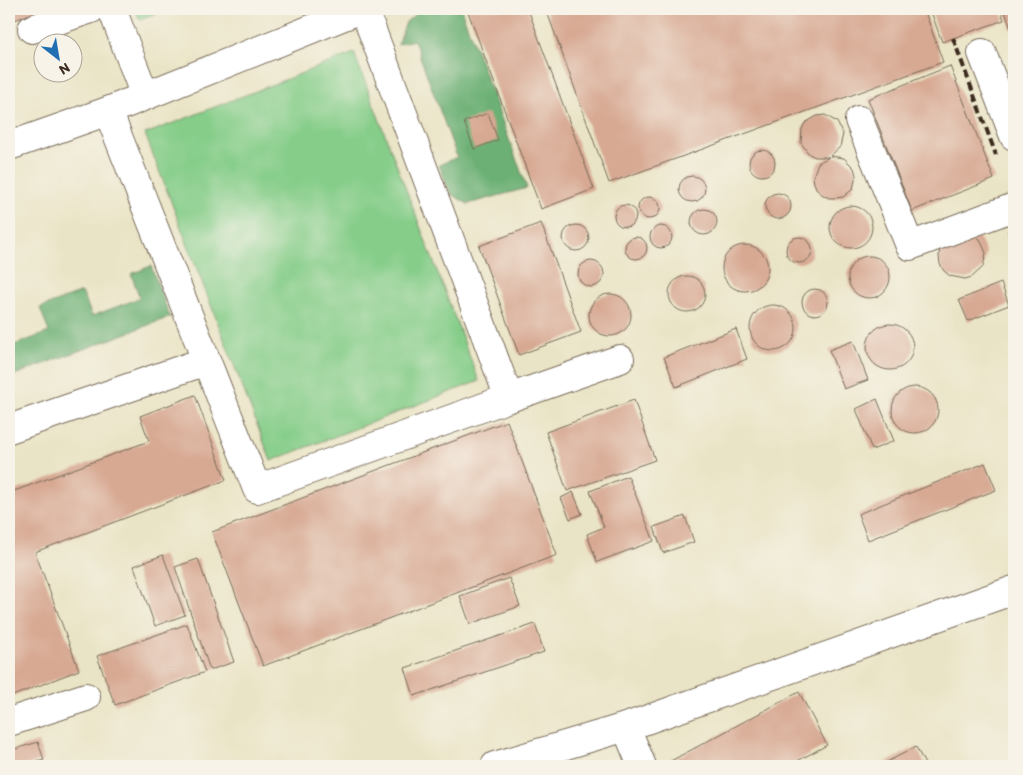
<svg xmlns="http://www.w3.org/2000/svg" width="1023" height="775" font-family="Itim,sans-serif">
  <rect width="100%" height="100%" fill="#f7f3e8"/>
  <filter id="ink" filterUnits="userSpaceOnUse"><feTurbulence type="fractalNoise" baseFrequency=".02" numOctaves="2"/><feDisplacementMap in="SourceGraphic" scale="10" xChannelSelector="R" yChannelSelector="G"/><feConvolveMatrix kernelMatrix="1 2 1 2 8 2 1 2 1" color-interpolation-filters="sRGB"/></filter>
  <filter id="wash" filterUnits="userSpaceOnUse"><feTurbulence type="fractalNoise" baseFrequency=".0096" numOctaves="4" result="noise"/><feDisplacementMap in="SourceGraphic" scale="20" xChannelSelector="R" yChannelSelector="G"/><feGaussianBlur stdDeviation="1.12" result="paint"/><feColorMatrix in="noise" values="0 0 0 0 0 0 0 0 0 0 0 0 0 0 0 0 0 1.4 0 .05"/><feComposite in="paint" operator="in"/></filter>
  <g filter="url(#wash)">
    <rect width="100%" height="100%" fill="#eae4c6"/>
    <!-- green -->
    <g fill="#85cd89" stroke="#607c54">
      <path d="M 135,9 L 168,9 L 140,20 Z"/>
      <path d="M 354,53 L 479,381 L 271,461 L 145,134 Z"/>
    </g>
    <!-- forest -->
    <g fill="#6cb075" stroke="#546d4a">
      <path d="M 422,9 L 461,9 L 527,188 L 468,204 L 451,194 L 439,165 L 457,157 L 414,40 L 398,44 L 406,22 Z"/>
      <path d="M 151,266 L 170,317 L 9,377 L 9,347 L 49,332 L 40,308 L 82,292 L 92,316 L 140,298 L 131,274 Z"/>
    </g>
    <g id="blocks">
      <!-- building -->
      <g fill="#d7a892">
        <path d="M 9,9 L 45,9 L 9,22 Z"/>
        <path d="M 467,9 L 528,9 L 594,189 L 541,209 Z"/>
        <path d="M 546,9 L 924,9 L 943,62 L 609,183 Z"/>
        <path d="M 930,9 L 1000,9 L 1004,20 L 942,42 Z"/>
        <path d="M 1004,9 L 1014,9 L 1014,37 Z"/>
        <path d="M 950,66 L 994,179 L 912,211 L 868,99 Z"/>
        <path d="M 488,113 L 498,140 L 474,149 L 464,122 Z"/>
        <path d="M 825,115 L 837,122 L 843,134 L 840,147 L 830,156 L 844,158 L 854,168 L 856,175 L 853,189 L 843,197 L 836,198 L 829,198 L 823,195 L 817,190 L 814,183 L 813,177 L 818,163 L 829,157 L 815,157 L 809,154 L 801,143 L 802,129 L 805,123 L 817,116 Z"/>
        <circle cx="762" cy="163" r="13"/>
        <circle cx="692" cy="189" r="13"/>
        <circle cx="778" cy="206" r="13"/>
        <circle cx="649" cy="208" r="11"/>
        <circle cx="625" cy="216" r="11"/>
        <circle cx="851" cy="227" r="21"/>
        <circle cx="704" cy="222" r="13"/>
        <path d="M 1014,216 L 1014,249 L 1009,240 L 1008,233 L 1009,224 Z"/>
        <path d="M 541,223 L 581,332 L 519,355 L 479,246 Z"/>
        <circle cx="576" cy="238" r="13"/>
        <circle cx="661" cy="237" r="11"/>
        <path d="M 973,234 L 980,239 L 986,253 L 983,267 L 972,277 L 965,279 L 950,276 L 944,271 L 940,264 L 939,256 L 940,248 Z"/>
        <circle cx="799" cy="250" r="13"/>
        <circle cx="636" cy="248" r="11"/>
        <circle cx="745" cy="268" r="23"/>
        <circle cx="869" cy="277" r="21"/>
        <circle cx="591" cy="274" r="13"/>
        <circle cx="687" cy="294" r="18"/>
        <path d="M 1001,283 L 1009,305 L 968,321 L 959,300 Z"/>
        <circle cx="815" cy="302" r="13"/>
        <circle cx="610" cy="315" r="21"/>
        <circle cx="773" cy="328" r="23"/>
        <circle cx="890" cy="347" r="23"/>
        <path d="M 736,329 L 747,359 L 676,387 L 664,357 Z"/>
        <path d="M 853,341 L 868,380 L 844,389 L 829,350 Z"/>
        <circle cx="915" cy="410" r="23"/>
        <path d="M 195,395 L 226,480 L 35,552 L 79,670 L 10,697 L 9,493 L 149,441 L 140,416 Z"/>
        <path d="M 877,399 L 894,441 L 872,450 L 856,409 Z"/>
        <path d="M 634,400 L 655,460 L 567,491 L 546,432 Z"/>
        <path d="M 507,421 L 557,555 L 263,666 L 212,532 Z"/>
        <path d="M 985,463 L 996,490 L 868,540 L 858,514 Z"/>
        <path d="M 628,476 L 654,541 L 597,562 L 587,534 L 604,527 L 590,491 Z"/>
        <path d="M 573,492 L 582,514 L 570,519 L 561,498 Z"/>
        <path d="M 685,516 L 694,542 L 663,553 L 654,527 Z"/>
        <path d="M 163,555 L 185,615 L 155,626 L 134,566 Z"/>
        <path d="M 198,559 L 234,662 L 210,670 L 175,567 Z"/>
        <path d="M 509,578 L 520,606 L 470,624 L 460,596 Z"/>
        <path d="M 187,624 L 205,672 L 115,705 L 97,656 Z"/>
        <path d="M 535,624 L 544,652 L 414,696 L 405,668 Z"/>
        <path d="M 799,692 L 827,745 L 788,766 L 669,766 L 667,763 Z"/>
        <path d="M 38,742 L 44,760 L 24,766 L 9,766 L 9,751 Z"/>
        <path d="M 916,747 L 926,766 L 879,766 Z"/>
      </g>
    </g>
  </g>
  <g filter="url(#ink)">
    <use href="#blocks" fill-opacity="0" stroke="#786b59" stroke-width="1"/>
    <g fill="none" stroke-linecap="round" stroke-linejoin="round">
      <!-- minor casing -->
      <g stroke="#786b59" stroke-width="30">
        <g id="minor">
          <path d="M 112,9 L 145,96"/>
          <path d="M 364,9 L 509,398 L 620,359"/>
          <path d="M 32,29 L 91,9"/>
          <path d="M 982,53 L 1014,136"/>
          <path d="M 108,111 L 257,489 L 509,398"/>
          <path d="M 859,120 L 910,246 L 1014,207"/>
          <path d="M 9,146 L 108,111 L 361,9"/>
          <path d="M 9,429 L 206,361"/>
          <path d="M 9,722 L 86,697"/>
          <path d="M 626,727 L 642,766"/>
          <path d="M 495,766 L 626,727 L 1014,590"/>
        </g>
      </g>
      <!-- minor -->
      <use href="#minor" stroke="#fff" stroke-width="28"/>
      <!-- rail -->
      <path stroke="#3b2a1e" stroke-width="4" stroke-dasharray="8 4" stroke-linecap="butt" d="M 953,38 L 996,155"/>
    </g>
  </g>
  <!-- margin -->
  <rect width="1023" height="775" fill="none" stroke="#f7f3e8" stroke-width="30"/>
  <!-- north arrow -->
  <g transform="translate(58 58) rotate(149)"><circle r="24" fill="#f7f3e8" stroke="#aca397"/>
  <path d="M0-4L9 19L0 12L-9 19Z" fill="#1f6fb2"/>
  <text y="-8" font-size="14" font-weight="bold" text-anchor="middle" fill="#3b2a1e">N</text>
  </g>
</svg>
